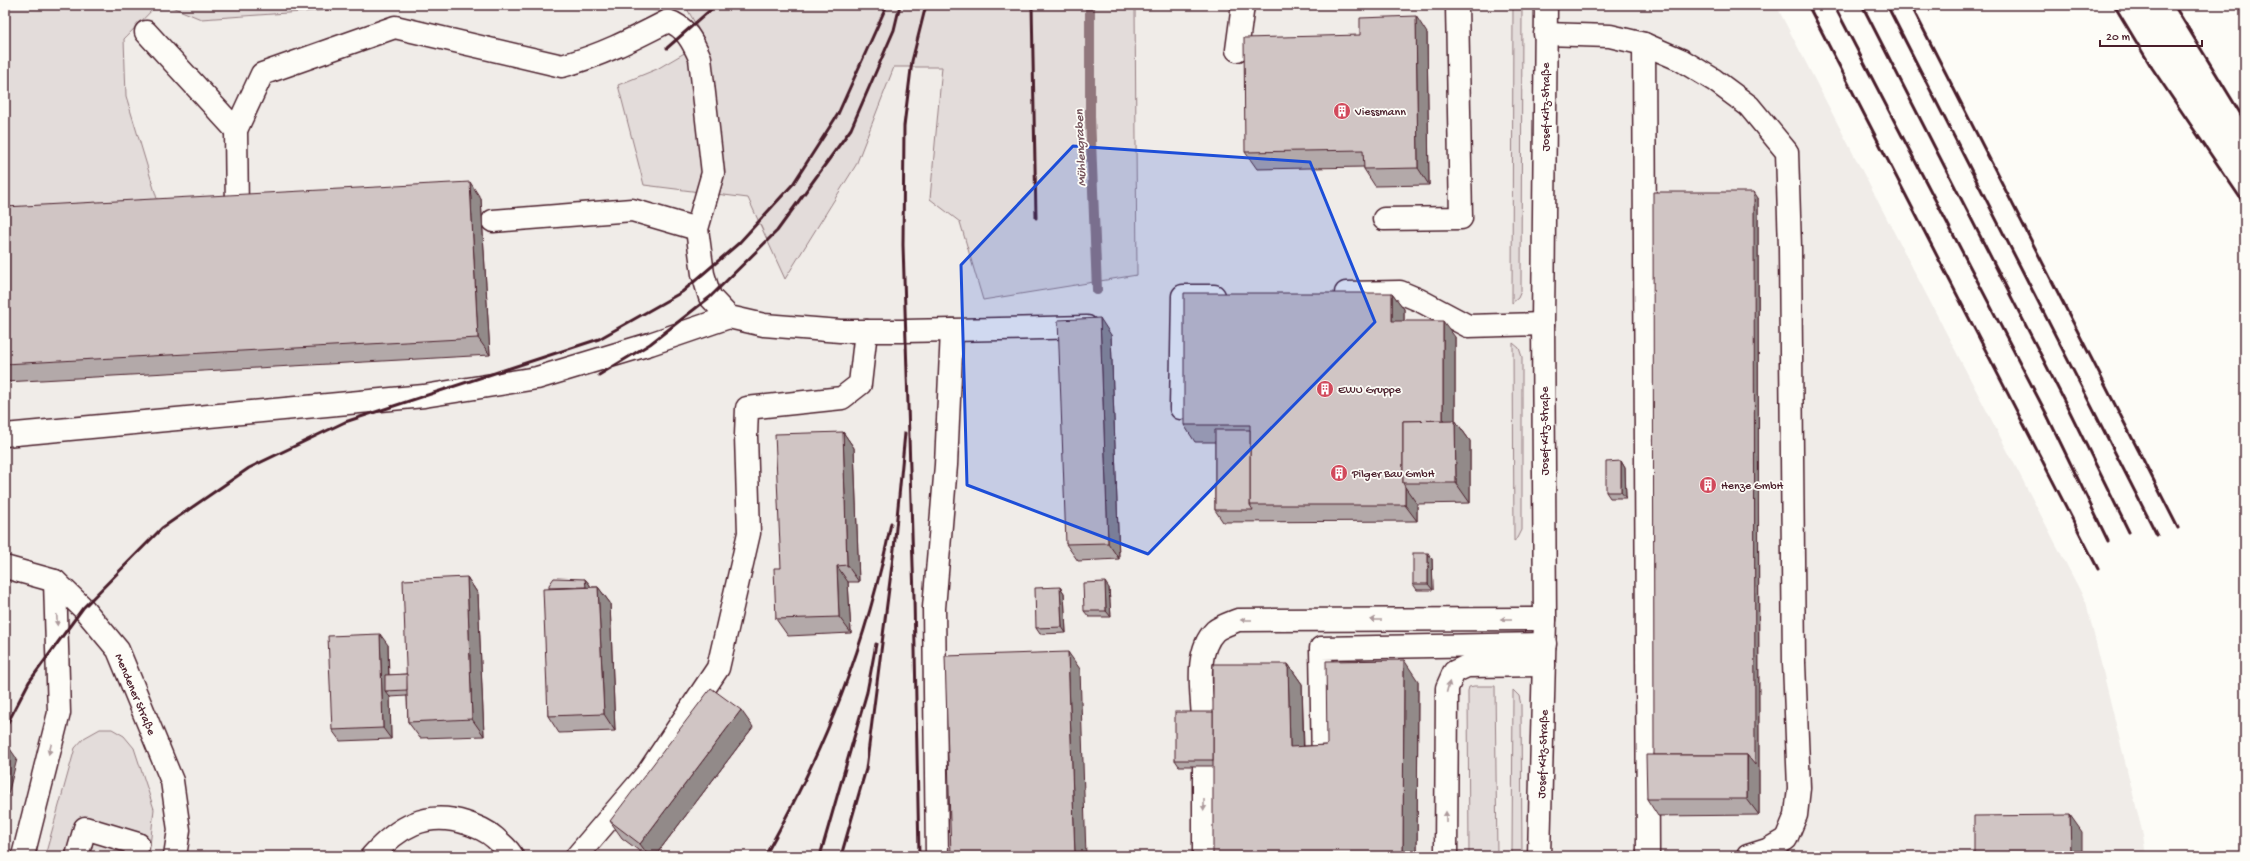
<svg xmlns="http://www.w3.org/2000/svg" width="2250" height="861" font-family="'Gochi Hand',sans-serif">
  <rect width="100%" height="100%" fill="#fdfcf7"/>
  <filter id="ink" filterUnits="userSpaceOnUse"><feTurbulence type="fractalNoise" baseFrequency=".025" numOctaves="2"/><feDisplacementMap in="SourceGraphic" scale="8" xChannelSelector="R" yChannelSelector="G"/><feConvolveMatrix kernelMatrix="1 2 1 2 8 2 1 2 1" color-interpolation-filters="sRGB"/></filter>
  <g filter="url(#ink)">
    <!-- built -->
    <path fill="#f0ece8" d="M 5,5 L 1776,5 L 2086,602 L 2143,835 L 2146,856 L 5,856 Z"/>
    <!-- green -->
    <g fill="#e3dcda" stroke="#967e82">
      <path d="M 5,5 L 157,5 L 124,39 L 126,96 L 161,212 L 5,223 Z"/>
      <path d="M 167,5 L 402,5 L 201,19 Z"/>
      <path d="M 570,5 L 1135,5 L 1137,275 L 983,300 L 960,222 L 930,199 L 942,67 L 894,67 L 856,165 L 785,279 L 748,198 L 644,185 L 618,85 L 657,69 L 705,41 L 686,7 L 659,11 Z"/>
      <path d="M 1513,5 L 1522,5 L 1521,291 L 1518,298 L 1512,303 Z"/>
      <path d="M 1513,343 L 1519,348 L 1522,357 L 1522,530 L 1518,538 L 1514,541 Z"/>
      <path d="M 1474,686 L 1495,686 L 1497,856 L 1469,856 L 1468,691 L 1469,687 Z"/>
      <path d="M 1513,690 L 1519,696 L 1521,705 L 1522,856 L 1512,856 Z"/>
      <path d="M 100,729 L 112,729 L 124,736 L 134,748 L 154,809 L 149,856 L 45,856 L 75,748 L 84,738 Z"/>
    </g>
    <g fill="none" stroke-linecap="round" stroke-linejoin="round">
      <!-- stream -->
      <path stroke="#91777b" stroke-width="10" d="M 1090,5 L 1090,116 L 1097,290"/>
      <!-- minor casing -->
      <g stroke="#4a1f2b" stroke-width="25">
        <g id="minor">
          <path d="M 146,32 L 236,130"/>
          <path d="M 1545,34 L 1610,36 L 1644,44 L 1681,60 L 1714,80 L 1749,106 L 1787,152 L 1790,248 L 1794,663 L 1799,788 L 1796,815 L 1786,839 L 1767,850 L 1748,856"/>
          <path d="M 1644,44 L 1648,856"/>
          <path d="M 1237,50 L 1243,5"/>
          <path d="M 237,212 L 236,130 L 262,74 L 395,27 L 562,66 C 600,56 633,39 668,21 C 685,26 693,42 700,58 L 713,173 L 697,229 L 703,274 L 710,297 L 729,317 L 764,325 L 840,331 L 905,331 L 1087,327"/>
          <path d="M 1384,219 L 1461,218 L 1457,5"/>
          <path d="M 493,221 L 632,210 L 697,229"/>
          <path d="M 1346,293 L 1400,292 L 1419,300 L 1468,326 L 1543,324"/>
          <path d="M 1181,408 L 1183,296 L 1214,296"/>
          <path d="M 5,435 L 424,396 L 537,378 L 650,344 L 729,317"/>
          <path d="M 5,567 L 55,581 L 83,608 L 118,650 L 172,781 L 179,830 L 175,856"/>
          <path d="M 1203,719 C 1202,692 1194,652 1215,631 C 1221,626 1231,623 1238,620 L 1545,619"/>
          <path d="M 1323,767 L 1321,648 L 1545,644"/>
          <path d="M 23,856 L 59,713 L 55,581"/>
          <path d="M 77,856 L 85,828 L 138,844 L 135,856"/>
          <path d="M 372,856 C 398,827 426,810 466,823 C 477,827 486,830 495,838 C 500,843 509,849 512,856"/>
          <path d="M 577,856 L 647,774 L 718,668 L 749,533 L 746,436 L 747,408 L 842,398 L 860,384 L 866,331"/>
          <path d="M 937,856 L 934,608 L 946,465 L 952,330"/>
          <path d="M 1204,856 L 1204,766"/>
          <path d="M 1446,856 L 1447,688 L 1454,672 L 1467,666 L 1544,665"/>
          <path d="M 1539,856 L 1545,619 L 1543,324 L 1546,5"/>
        </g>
      </g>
      <!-- minor -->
      <use href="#minor" stroke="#fdfcf7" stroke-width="22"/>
      <!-- rail -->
      <g stroke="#4a1f2b" stroke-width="3">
        <path d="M 1032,5 L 1036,218"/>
        <path d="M 1808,5 L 2098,569"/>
        <path d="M 1834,5 L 2046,413 L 2108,541"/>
        <path d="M 1862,5 L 2068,408 L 2129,532"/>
        <path d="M 1887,5 L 2157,535"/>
        <path d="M 1911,5 L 2178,528"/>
        <path d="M 2114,5 L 2152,68 L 2245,205"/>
        <path d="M 2174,5 L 2245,121"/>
        <path d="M 667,48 L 716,5"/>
        <path d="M 599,375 L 650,344 L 710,297 L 777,231 L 851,129 L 894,30 L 900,5"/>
        <path d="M 5,728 L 29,682 L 83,608 L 162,528 L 249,468 L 345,422 L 599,339 L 682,292 L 739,243 L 793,184 L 838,114 L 887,5"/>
        <path d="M 765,856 C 825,749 867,644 891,523"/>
        <path d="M 820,856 L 867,692 L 876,644"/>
        <path d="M 841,856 L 866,769 L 894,549 L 905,433"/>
        <path d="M 919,856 L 914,597 L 903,245 L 904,126 L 912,61 L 926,5"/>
      </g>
    </g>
    <!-- wall -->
    <g fill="#b3a9a9" stroke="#4a1f2b">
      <path d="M 1427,33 L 1429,185 L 1375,186 L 1364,169 L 1364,167 L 1257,169 L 1245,152 L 1360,35 Z"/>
      <path d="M 1758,198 L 1759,815 L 1658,816 L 1647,799 L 1654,755 Z"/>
      <path d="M 481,199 L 490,355 L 5,382 L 5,207 Z"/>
      <path d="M 1392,293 L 1404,309 L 1404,321 L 1455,337 L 1455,420 L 1470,441 L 1470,503 L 1417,504 L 1417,521 L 1223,522 L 1215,510 L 1215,442 L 1195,442 L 1184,425 Z"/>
      <path d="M 1111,335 L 1119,559 L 1078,561 L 1066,544 Z"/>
      <path d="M 843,432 L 854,448 L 859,582 L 848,582 L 851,633 L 788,636 L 776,619 L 781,568 Z"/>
      <path d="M 1621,461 L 1625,468 L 1626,498 L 1610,498 L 1606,492 Z"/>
      <path d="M 1432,559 L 1433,590 L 1417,590 L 1413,584 Z"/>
      <path d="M 467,577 L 478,594 L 484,736 L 420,738 L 408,722 L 407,696 L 390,697 L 391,739 L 340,741 L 332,730 L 388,645 L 389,675 L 407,674 Z"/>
      <path d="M 585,579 L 590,585 L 590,587 L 598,587 L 610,603 L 615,731 L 559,733 L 548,716 L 549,588 Z"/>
      <path d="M 1060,587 L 1064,593 L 1066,633 L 1040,634 L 1036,628 Z"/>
      <path d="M 1109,588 L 1111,617 L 1089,617 L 1084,611 Z"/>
      <path d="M 1288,664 L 1302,684 L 1304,746 L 1327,745 L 1418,681 L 1417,856 L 1213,766 L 1179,766 L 1175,760 L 1213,712 Z"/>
      <path d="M 753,727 L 655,856 L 646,856 L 622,838 L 610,821 Z"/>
    </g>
    <!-- shaded-wall -->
    <g fill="#928a89" stroke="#4a1f2b">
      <path d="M 1416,16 L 1427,33 L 1429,185 L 1418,168 Z"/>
      <path d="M 470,182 L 481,199 L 490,355 L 478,338 Z"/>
      <path d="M 1754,192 L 1758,198 L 1759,815 L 1747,799 Z"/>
      <path d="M 1392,293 L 1404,309 L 1404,338 L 1392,321 Z"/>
      <path d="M 1100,318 L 1111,335 L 1119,559 L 1108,543 Z"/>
      <path d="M 1443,321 L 1455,337 L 1455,441 L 1443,424 Z"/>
      <path d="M 1455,420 L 1470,441 L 1470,503 L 1456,483 Z"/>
      <path d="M 843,432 L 854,448 L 859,582 L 847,565 Z"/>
      <path d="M 1621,461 L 1625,468 L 1626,498 L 1621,492 Z"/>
      <path d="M 1405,487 L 1417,504 L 1417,521 L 1405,505 Z"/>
      <path d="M 1428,553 L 1432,559 L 1433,590 L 1428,584 Z"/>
      <path d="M 837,566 L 848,582 L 851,633 L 839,617 Z"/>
      <path d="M 467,577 L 478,594 L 484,736 L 472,719 Z"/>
      <path d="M 585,579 L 590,585 L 590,604 L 586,598 Z"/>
      <path d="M 1105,582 L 1109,588 L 1111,617 L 1106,611 Z"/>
      <path d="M 598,587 L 610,603 L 615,731 L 604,714 Z"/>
      <path d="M 1060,587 L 1064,593 L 1066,633 L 1062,627 Z"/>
      <path d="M 5,592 L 9,598 L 5,614 Z"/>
      <path d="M 380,634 L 388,645 L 389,691 L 385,691 L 390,697 L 391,739 L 383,728 Z"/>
      <path d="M 1068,652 L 1080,669 L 1086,856 L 1075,856 Z"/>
      <path d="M 1404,660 L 1418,681 L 1417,856 L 1403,856 Z"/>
      <path d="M 1288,664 L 1302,684 L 1304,767 L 1290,747 Z"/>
      <path d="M 741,710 L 753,727 L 655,856 L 649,856 L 640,844 Z"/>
      <path d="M 6,743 L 17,759 L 5,806 L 5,746 Z"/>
      <path d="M 2070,815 L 2082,832 L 2082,856 L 2071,856 Z"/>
    </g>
    <!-- building -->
    <g fill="#d0c5c4" stroke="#4a1f2b">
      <path d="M 1416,16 L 1418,168 L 1364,169 L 1363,150 L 1245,152 L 1244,38 L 1360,35 L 1360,18 Z"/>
      <path d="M 470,182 L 478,338 L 5,364 L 5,207 Z"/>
      <path d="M 1653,192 L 1754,192 L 1755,765 L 1747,755 L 1654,755 Z"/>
      <path d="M 1184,293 L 1392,293 L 1392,321 L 1443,321 L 1443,420 L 1403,421 L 1403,483 L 1405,487 L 1405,505 L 1250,505 L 1250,425 L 1184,425 Z"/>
      <path d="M 1100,318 L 1108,543 L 1066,544 L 1058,320 Z"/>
      <path d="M 1455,420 L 1456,483 L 1403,483 L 1403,421 Z"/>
      <path d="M 1215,430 L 1250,430 L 1250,505 L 1253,510 L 1215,510 Z"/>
      <path d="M 843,432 L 847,565 L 837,566 L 839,617 L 776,619 L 774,568 L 781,568 L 775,434 Z"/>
      <path d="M 1621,461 L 1621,492 L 1606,492 L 1606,462 Z"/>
      <rect x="1413" y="553" width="15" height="31"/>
      <path d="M 467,577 L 472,719 L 408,722 L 403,580 Z"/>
      <path d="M 554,578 L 585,579 L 586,587 L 549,588 L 549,585 Z"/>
      <path d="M 1105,582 L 1106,611 L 1084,611 L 1083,583 Z"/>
      <path d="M 598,587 L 604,714 L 548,716 L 543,589 Z"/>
      <path d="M 1060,587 L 1062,627 L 1036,628 L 1035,588 Z"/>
      <path d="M 380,634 L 383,728 L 332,730 L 328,636 Z"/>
      <path d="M 1068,652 L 1075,856 L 951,856 L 945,656 Z"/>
      <path d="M 1404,660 L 1403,856 L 1213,856 L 1213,664 L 1288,664 L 1290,747 L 1327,745 L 1326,661 Z"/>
      <path d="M 407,674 L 407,690 L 385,691 L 385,675 Z"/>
      <path d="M 711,688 L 741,710 L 640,844 L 610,821 Z"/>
      <rect x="1175" y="712" width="38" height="48"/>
      <path d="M 1646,755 L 1747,755 L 1747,799 L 1647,799 Z"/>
      <path d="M 2070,815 L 2071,856 L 1974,856 L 1974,816 Z"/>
    </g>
    <!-- one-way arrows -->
    <defs><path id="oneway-solid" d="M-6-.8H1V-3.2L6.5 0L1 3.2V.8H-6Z"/></defs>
    <g fill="#ac999b">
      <use href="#oneway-solid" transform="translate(1506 619) rotate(180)"/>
      <use href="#oneway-solid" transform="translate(57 620) rotate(87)"/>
      <use href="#oneway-solid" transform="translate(1246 620) rotate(180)"/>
      <use href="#oneway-solid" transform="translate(1376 620) rotate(180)"/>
      <use href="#oneway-solid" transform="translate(1448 687) rotate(-75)"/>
      <use href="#oneway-solid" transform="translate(50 749) rotate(104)"/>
      <use href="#oneway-solid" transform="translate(1204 805) rotate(90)"/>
      <use href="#oneway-solid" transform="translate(1446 817) rotate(-90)"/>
    </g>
  </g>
  <!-- marked area -->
  <path fill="#1d4ed8" fill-opacity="0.2" stroke="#1d4ed8" stroke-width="3" stroke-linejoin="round" d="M 1073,146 L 1310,162 L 1375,322 L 1148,554 L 967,485 L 961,265 Z"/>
  <!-- icons -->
  <defs>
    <g id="building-disc" transform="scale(0.9)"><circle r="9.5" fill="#d1495b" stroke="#fdfcf7"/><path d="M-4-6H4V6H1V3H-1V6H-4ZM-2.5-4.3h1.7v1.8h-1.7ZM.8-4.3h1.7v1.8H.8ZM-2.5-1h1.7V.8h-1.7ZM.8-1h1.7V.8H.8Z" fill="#fff"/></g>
  </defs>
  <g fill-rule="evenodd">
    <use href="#building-disc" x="1342" y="111"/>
    <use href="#building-disc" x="1325" y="389"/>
    <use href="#building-disc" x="1339" y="473"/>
    <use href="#building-disc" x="1708" y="485"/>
  </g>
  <g text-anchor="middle" stroke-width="3.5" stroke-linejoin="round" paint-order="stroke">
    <!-- street labels -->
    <g font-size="12" fill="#4a1f2b" stroke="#fdfcf7">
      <text transform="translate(1545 107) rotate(-90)" y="4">Josef-Kitz-Straße</text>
      <text transform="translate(1544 431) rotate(-90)" y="4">Josef-Kitz-Straße</text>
      <text transform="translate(136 694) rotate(67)" y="4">Mendener Straße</text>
      <text transform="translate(1542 754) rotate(-88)" y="4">Josef-Kitz-Straße</text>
    </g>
    <!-- poi labels -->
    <g font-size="12" fill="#4a1f2b" stroke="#fdfcf7" text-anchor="start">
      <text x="1355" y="115">Viessmann</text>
      <text x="1338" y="393">EWU Gruppe</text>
      <text x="1352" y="477">Pilger Bau GmbH</text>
      <text x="1721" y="489">Henze GmbH</text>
    </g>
    <!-- water labels -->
    <g font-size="13" font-style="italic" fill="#73525a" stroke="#fdfcf7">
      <text transform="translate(1079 148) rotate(-92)" y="5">Mühlengraben</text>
    </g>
  </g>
  <!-- margin -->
  <rect width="2250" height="861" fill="none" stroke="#fdfcf7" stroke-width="20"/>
  <rect x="10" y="10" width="2230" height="841" fill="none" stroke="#4a1f2b" stroke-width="1.5" filter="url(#ink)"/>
  <!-- scale -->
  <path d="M2100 40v6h102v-6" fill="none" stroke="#4a1f2b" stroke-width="2"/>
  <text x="2106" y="40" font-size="12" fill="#4a1f2b" stroke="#fdfcf7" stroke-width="3" paint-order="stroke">20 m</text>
</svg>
